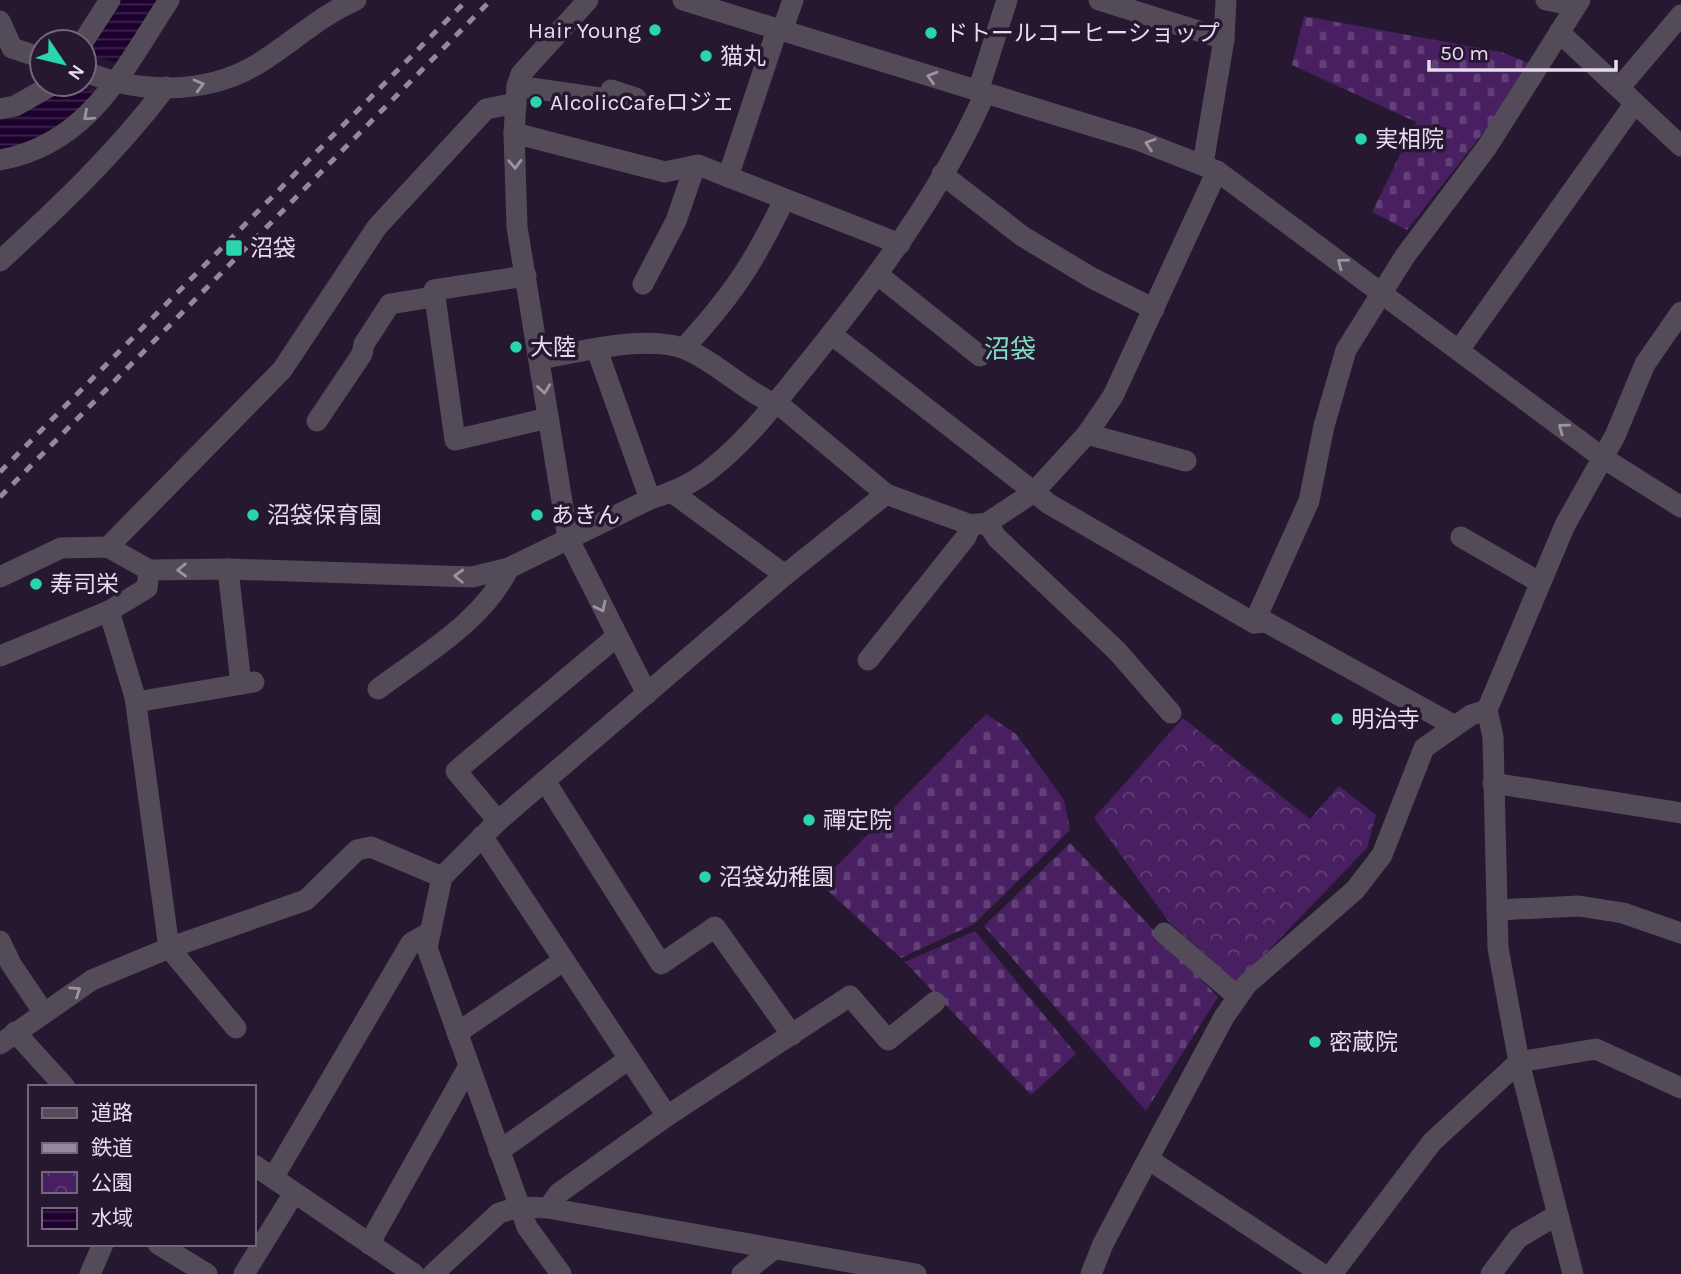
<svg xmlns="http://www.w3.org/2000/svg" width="1681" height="1274" font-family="Karla,'Noto Sans JP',sans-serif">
  <defs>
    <pattern id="cemetery-stones" width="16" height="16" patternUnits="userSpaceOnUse" patternTransform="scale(1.75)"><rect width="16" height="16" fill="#481f60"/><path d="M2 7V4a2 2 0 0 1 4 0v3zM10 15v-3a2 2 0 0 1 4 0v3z" fill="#623f77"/></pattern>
    <pattern id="park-crowns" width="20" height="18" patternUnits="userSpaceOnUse" patternTransform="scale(1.75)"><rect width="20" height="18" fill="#481f60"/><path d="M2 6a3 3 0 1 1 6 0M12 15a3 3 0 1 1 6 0" fill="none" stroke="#623f77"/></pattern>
    <pattern id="water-rules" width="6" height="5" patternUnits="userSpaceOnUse" patternTransform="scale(1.75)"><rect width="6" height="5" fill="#1d002e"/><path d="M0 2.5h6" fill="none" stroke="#3e254d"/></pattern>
  </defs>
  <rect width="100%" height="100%" fill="#261830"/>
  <!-- cemetery -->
  <g fill="url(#cemetery-stones)">
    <path d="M 1304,16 L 1501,52 L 1529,63 L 1494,119 L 1407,230 L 1372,212 L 1416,122 L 1292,65 Z"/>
    <path d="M 986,714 L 1016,734 L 1064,800 L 1070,830 L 974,924 L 901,958 L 826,889 L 823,880 Z"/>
    <path d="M 1070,843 L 1218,997 L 1146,1111 L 984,926 Z"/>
    <path d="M 975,931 L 1076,1054 L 1031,1095 L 905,962 Z"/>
  </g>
  <!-- park -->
  <path fill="url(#park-crowns)" d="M 1183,718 L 1310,819 L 1339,786 L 1376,815 L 1367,848 L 1237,983 L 1169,922 L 1094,818 Z"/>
  <!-- water -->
  <path fill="url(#water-rules)" d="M 119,0 L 160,0 L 92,104 L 61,130 L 0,154 L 0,117 L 62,84 L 84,84 L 84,55 Z"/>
  <!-- pier -->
  <path fill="#261830" d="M 84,52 L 120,64 L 101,94 L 70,84 L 84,84 Z"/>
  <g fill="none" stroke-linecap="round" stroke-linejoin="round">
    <!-- minor -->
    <g stroke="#534c58" stroke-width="21">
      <path d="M 588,0 L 521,74 L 517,86 L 514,133 L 517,227 L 568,538 L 647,694"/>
      <path d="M 683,0 L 1138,140 L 1217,171 L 1603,458 L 1681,507"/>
      <path d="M 1099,0 L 1224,39"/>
      <path d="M 1546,0 L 1576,6"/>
      <path d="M 0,21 L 12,48 L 42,58"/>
      <path d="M 782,31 L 793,0"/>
      <path d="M 1559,32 L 1681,146"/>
      <path d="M 83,42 L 110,0"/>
      <path d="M 84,71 C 138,94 205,95 256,65 C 291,44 319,16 356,0"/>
      <path d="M 517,86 L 607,99 L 611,90 L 636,98"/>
      <path d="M 1620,87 L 1681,15"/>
      <path d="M 978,91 L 1007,0"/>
      <path d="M 0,109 L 15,106 L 54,84"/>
      <path d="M 514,133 L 665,172 L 698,165 L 900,244"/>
      <path d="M 0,160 C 89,144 124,69 169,0"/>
      <path d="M 1203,164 L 1224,39 L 1226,0"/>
      <path d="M 942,174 L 1022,236 L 1092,278 L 1154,309"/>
      <path d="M 728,177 L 777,30"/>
      <path d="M 0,261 C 60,206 117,152 166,87"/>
      <path d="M 877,274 L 980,356"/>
      <path d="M 526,276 L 434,290 L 455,440 L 548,418"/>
      <path d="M 643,284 L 676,221 L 695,166"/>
      <path d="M 831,334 L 1034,492 L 1087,434 L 1113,396 L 1217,171"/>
      <path d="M 684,348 C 731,297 754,263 784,200"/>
      <path d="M 597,350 L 650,499"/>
      <path d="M 1459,350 L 1635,103"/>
      <path d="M 540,359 C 579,352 648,334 685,349 C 719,363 745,393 782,407 L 886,494"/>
      <path d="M 317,421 L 362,354 L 364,344 L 390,304 L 433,297"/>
      <path d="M 1087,434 L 1186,461"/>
      <path d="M 673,493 L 785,575"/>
      <path d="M 987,523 L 997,538 L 1117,651 L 1171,713"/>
      <path d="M 1461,537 L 1539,582"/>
      <path d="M 108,547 L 282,370 L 377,227 L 486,109 L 516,103"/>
      <path d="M 228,569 L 241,684"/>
      <path d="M 149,570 L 147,588 L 109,611 L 135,697 L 169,948 L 236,1028"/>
      <path d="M 0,577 L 61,548 L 108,547 L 149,570 L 228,569 L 472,577 L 509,568 L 650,499 C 671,493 690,485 707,472 C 747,442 777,401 808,363 C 875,280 942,192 985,93"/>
      <path d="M 1254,623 L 1309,501 L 1324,426 L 1346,350 L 1405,256 L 1487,147 L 1580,0"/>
      <path d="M 0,656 L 109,611"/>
      <path d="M 868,660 L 966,537 L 971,525"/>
      <path d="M 378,689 C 426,653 482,622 509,568"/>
      <path d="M 136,702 L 254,682"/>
      <path d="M 545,781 L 661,964 L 715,927 L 792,1035"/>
      <path d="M 1493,783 L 1681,813"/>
      <path d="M 498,821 L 456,771 L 616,637"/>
      <path d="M 482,836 L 667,1116"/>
      <path d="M 1497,910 L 1579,906 L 1623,913 L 1681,933"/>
      <path d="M 1164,933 L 1238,997"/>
      <path d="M 0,941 L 11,964 L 44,1013"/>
      <path d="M 15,1032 L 65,1087"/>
      <path d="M 457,1033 L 563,961"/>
      <path d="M 0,1044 L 92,980 L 169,948 L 306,900 L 357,850 L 371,847 L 442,877"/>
      <path d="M 499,1151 L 629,1059"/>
      <path d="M 1148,1159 L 1322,1274"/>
      <path d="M 254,1165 L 414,1274"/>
      <path d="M 273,1178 L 411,943 L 430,932"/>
      <path d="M 548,1208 L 559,1193 L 667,1116 L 850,996 L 888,1040 L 935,1002"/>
      <path d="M 158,1244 L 207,1274"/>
      <path d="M 369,1244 L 469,1066"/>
      <path d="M 90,1274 L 103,1244"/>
      <path d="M 244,1274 L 294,1193"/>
      <path d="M 433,1274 L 499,1213 L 519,1207 L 548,1208 L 916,1274"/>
      <path d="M 561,1274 L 527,1227 L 427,948 L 442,877 L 498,821 L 785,575 L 886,494 L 971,525 L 987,523 L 1034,492 L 1049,504 L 1254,623 L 1266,622 L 1455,726"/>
      <path d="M 742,1274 L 774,1249"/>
      <path d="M 1091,1274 L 1103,1244 L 1148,1159 L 1224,1017 L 1247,984 L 1355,890 L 1382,855 L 1424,748 L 1471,715 L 1487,710"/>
      <path d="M 1332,1274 L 1432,1142 L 1519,1062 L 1596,1049 L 1681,1088"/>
      <path d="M 1491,1274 L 1518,1238 L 1557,1215"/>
      <path d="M 1573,1274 L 1519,1062 L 1498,948 L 1493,737 L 1487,710 L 1565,525 L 1615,436 L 1645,364 L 1681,312"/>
    </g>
    <!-- rail -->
    <g stroke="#94889c" stroke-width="5" stroke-dasharray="9 9" stroke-linecap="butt">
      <path d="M 0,472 L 467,0"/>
      <path d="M 0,497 L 491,0"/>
    </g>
  </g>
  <!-- one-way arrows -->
  <defs><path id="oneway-chevron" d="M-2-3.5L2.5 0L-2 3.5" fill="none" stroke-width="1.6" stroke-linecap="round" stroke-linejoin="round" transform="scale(1.75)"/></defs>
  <g stroke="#9d94a3">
    <use href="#oneway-chevron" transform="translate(932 77) rotate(-163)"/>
    <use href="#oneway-chevron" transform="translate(199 85) rotate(-15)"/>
    <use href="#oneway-chevron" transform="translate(88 116) rotate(138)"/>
    <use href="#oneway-chevron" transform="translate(1150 144) rotate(-162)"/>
    <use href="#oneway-chevron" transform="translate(515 164) rotate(88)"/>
    <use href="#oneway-chevron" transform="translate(1342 263) rotate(-143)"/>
    <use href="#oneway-chevron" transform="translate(544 389) rotate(82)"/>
    <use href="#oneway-chevron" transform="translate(1563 428) rotate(-143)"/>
    <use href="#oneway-chevron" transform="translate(182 570) rotate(179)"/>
    <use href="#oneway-chevron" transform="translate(459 576) rotate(-178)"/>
    <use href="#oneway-chevron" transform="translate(601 607) rotate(64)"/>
    <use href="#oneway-chevron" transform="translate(76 991) rotate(-34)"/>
  </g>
  <!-- markers -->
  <g fill="#2ad5ac" stroke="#261830" stroke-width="2.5">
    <circle cx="655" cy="30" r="7"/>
    <circle cx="931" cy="33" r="7"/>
    <circle cx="706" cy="56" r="7"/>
    <circle cx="536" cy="102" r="7"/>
    <circle cx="1361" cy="139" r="7"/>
    <rect x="225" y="239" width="18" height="18" rx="3.5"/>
    <circle cx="516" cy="347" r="7"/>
    <circle cx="253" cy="515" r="7"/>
    <circle cx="537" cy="515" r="7"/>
    <circle cx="36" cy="584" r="7"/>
    <circle cx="1337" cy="719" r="7"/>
    <circle cx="809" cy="820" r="7"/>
    <circle cx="705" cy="877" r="7"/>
    <circle cx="1315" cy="1042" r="7"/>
  </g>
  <g text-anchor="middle" stroke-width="7" stroke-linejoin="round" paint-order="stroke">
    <!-- poi labels -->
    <g font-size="23" fill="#e7ddee" stroke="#261830" text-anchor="start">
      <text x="641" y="38" text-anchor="end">Hair Young</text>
      <text x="945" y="41">ドトールコーヒーショップ</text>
      <text x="720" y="64">猫丸</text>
      <text x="550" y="110">AlcolicCafeロジェ</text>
      <text x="1375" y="147">実相院</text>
      <text x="250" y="256">沼袋</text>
      <text x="530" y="355">大陸</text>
      <text x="267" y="523">沼袋保育園</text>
      <text x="551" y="523">あきん</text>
      <text x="50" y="592">寿司栄</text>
      <text x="1351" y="727">明治寺</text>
      <text x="823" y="828">禪定院</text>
      <text x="719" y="885">沼袋幼稚園</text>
      <text x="1329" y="1050">密蔵院</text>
    </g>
    <!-- quarter labels -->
    <g font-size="26" fill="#7edcbf" stroke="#261830">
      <text x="1010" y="358">沼袋</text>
    </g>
  </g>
  <!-- legend -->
  <rect x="28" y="1085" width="228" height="161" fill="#261830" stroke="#73677c" stroke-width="2"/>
  <rect x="42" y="1108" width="35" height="10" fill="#534c58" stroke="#73677c" stroke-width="2"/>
  <text x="91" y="1120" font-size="21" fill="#e7ddee">道路</text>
  <rect x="42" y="1143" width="35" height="10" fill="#94889c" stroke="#73677c" stroke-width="2"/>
  <text x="91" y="1155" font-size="21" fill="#e7ddee">鉄道</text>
  <rect x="42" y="1172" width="35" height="21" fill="url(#park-crowns)" stroke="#73677c" stroke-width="2"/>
  <text x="91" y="1190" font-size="21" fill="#e7ddee">公園</text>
  <rect x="42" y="1208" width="35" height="21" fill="url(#water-rules)" stroke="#73677c" stroke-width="2"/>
  <text x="91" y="1225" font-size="21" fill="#e7ddee">水域</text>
  <!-- north arrow -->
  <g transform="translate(63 63) rotate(125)"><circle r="33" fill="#261830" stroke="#73677c" stroke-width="2"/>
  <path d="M0-5L12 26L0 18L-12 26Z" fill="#2ad5ac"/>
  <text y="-10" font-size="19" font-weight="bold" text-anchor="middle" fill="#e7ddee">N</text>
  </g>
  <!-- scale -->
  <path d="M1429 60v10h187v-10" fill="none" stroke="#e7ddee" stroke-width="3.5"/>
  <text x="1440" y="60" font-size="21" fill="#e7ddee" stroke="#261830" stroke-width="5" paint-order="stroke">50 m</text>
</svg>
